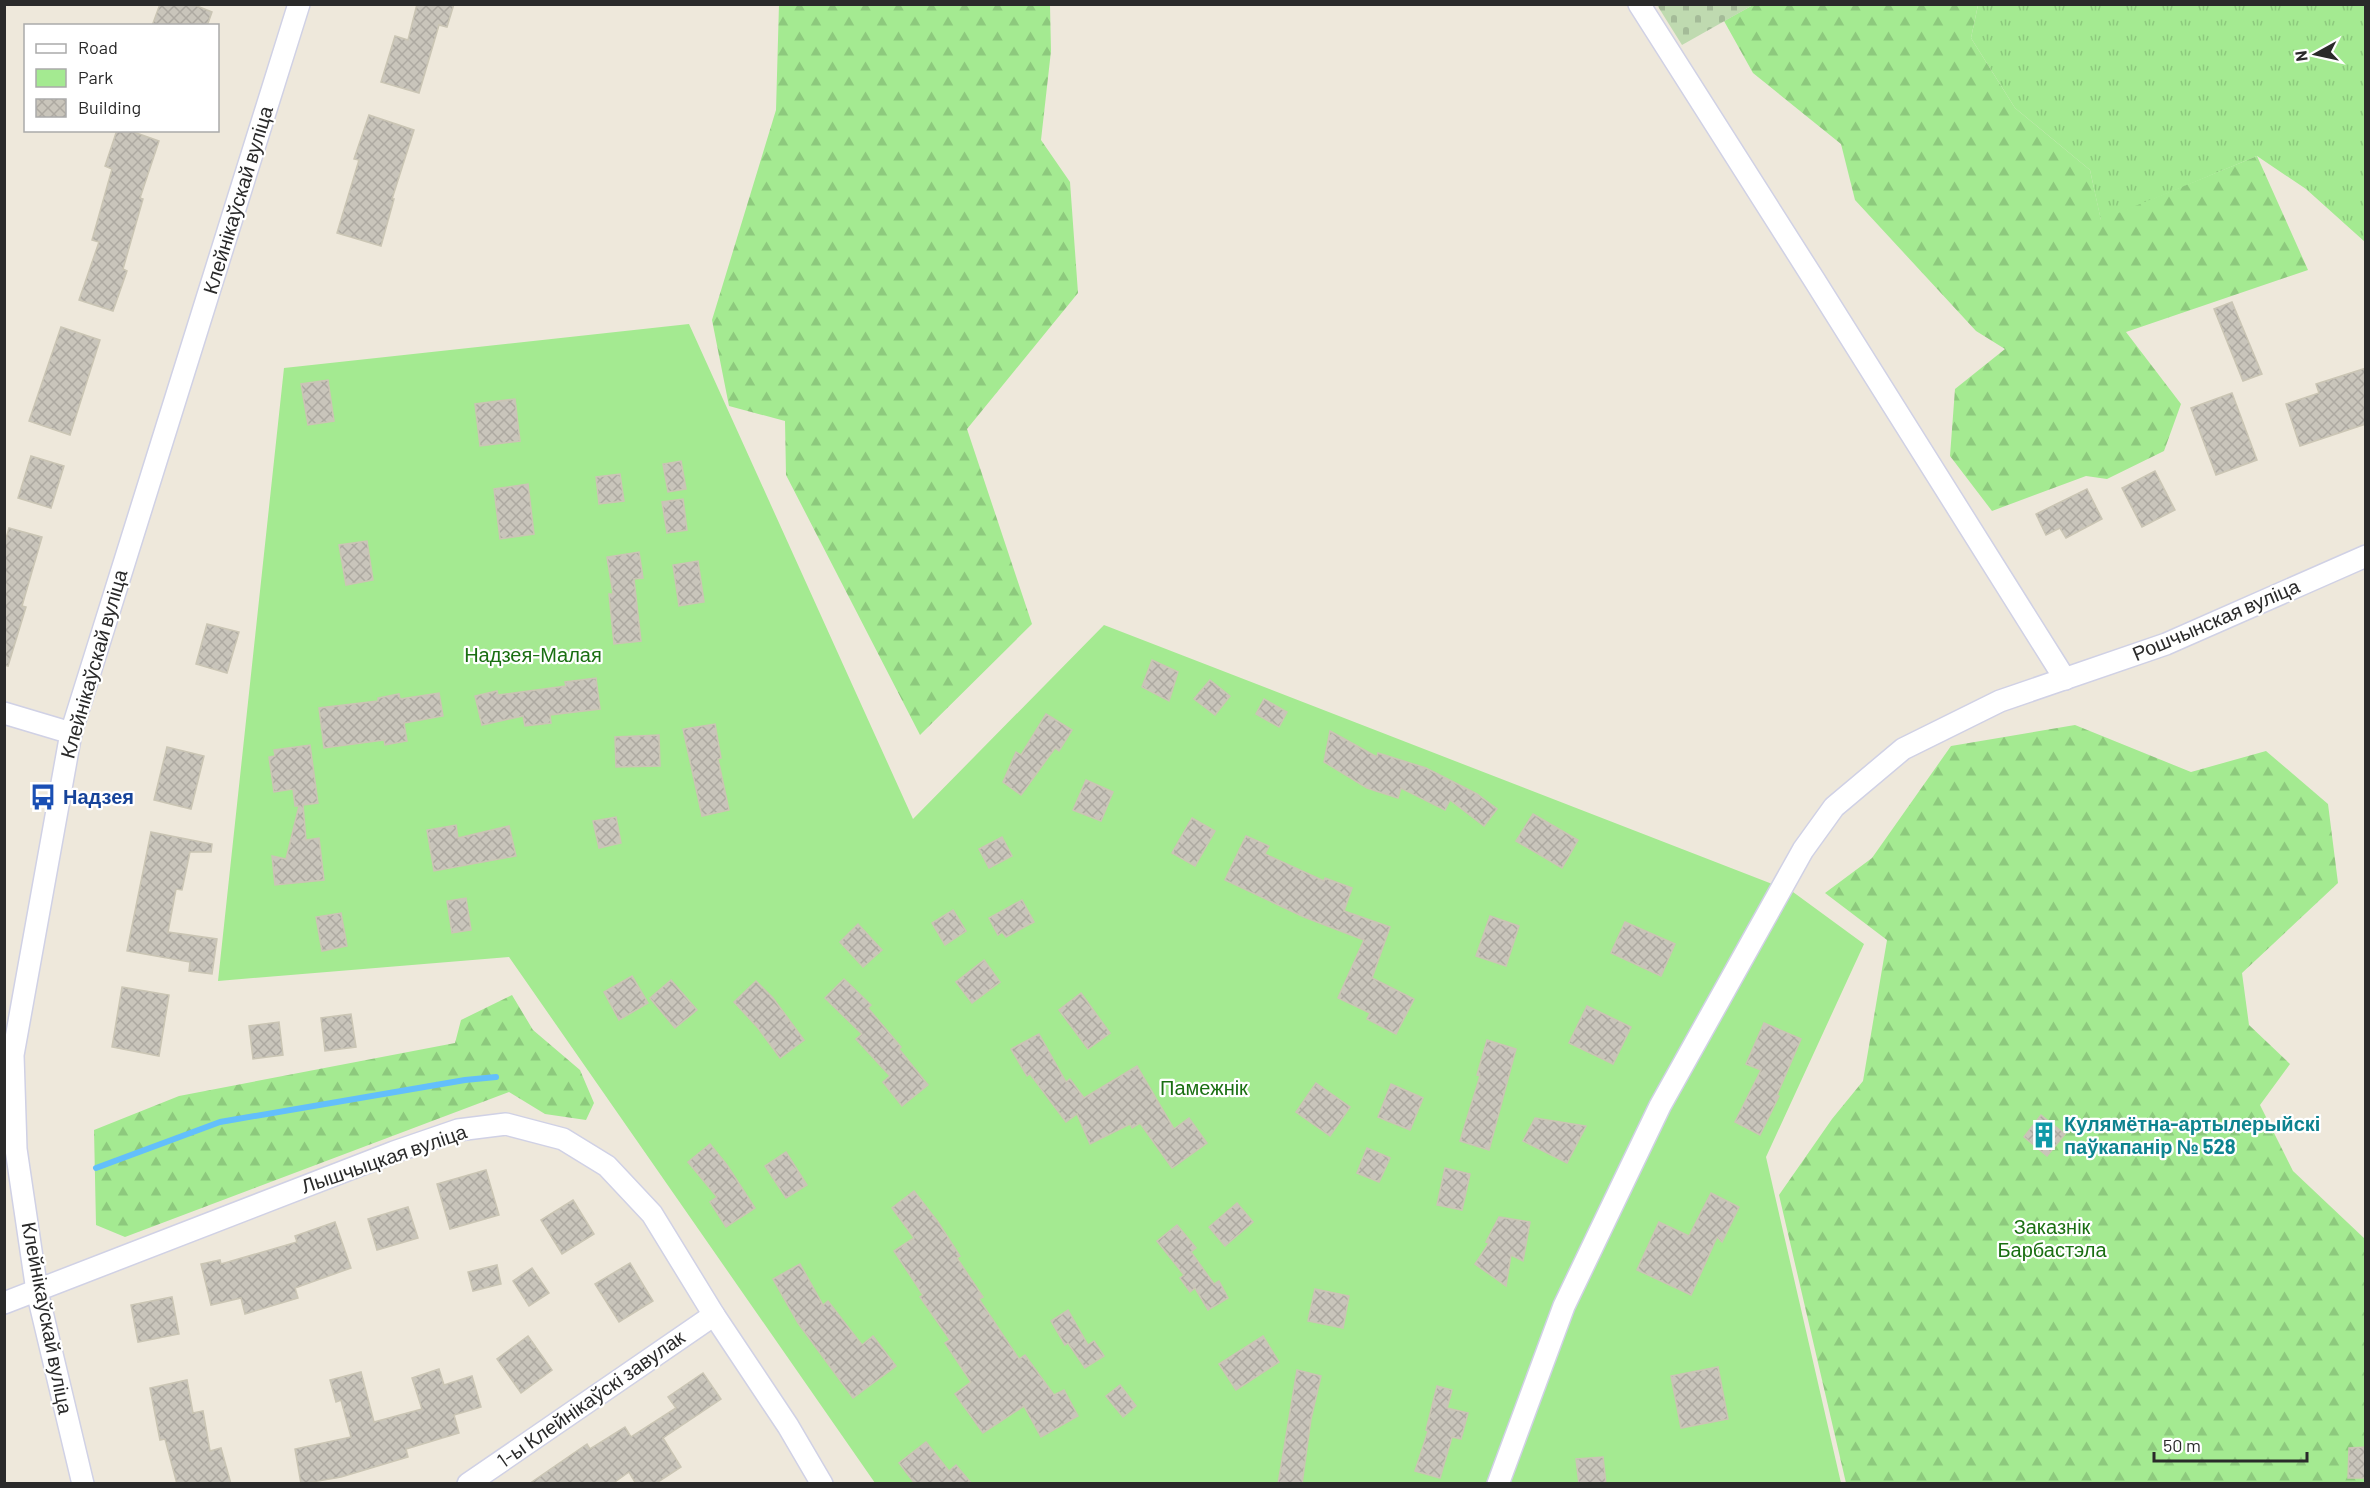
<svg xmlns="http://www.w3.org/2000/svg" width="2370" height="1488" font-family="Barlow,sans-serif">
  <defs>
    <pattern id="grass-tufts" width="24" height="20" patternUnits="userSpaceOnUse" patternTransform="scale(1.5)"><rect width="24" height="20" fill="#a4ea91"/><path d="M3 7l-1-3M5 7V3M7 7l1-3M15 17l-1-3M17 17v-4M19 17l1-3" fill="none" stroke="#8dc97d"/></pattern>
    <pattern id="forest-firs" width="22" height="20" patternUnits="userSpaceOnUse" patternTransform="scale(1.5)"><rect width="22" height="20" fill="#a4ea91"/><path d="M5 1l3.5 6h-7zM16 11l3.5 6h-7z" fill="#8dc97d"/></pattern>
    <pattern id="cemetery-stones" width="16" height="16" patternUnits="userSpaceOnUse" patternTransform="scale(1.5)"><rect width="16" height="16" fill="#bfdab0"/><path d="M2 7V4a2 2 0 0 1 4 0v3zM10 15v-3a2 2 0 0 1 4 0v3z" fill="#a4bb98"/></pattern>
    <pattern id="building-cross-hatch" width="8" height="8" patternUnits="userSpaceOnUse" patternTransform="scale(1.5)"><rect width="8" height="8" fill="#c9c5bb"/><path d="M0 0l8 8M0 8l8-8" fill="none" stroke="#ada9a1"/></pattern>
  </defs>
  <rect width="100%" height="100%" fill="#eee8db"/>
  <!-- grass -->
  <path fill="url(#grass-tufts)" d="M 1978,5 L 2365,5 L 2365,242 L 2306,189 L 2257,156 L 2101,221 L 2090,170 L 2015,108 L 1971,38 Z"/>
  <!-- forest -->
  <g fill="url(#forest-firs)">
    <path d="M 779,4 L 1050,5 L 1051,51 L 1041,140 L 1070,182 L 1078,293 L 967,429 L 1032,624 L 920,735 L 786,475 L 785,421 L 729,406 L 712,320 L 776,110 Z"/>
    <path d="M 1753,5 L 1978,5 L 1971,38 L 2015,108 L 2090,170 L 2101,220 L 2257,156 L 2308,270 L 2126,332 L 2181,404 L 2164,451 L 2107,479 L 2086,476 L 1992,511 L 1950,456 L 1955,389 L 2005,349 L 1976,331 L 1855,200 L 1841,144 L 1753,73 L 1724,21 Z"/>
    <path d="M 2075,725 L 2191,772 L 2266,751 L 2328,804 L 2338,883 L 2242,973 L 2249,1025 L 2290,1064 L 2260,1105 L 2293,1171 L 2365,1239 L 2365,1483 L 1846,1483 L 1779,1195 L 1832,1119 L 1863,1081 L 1887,940 L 1825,893 L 1872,858 L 1951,746 Z"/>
    <path d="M 512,995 L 533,1030 L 580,1070 L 594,1103 L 586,1120 L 545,1114 L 509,1092 L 125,1237 L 96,1225 L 94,1130 L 179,1096 L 455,1043 L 461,1020 Z"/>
  </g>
  <!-- cemetery -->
  <path fill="url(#cemetery-stones)" d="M 1657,5 L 1753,5 L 1682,45 Z"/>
  <!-- park -->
  <path fill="#a4ea91" d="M 689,324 L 913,819 L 1104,625 L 1793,892 L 1864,944 L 1766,1157 L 1841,1483 L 875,1483 L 509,957 L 218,981 L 284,368 Z"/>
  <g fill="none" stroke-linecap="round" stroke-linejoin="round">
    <!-- stream -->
    <path stroke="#63bffb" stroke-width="6" d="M 96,1168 L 220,1122 L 465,1080 L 496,1077"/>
  </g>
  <!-- building -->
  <g fill="url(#building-cross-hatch)" stroke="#cac5b4" stroke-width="1.5">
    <path d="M 160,4 L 192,4 L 212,12 L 207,26 L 152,26 Z"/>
    <path d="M 417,4 L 454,4 L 447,27 L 439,25 L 419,93 L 381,82 L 395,36 L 408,40 Z"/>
    <path d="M 369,115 L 414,130 L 392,199 L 394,199 L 381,246 L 337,233 L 359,160 L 354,159 Z"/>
    <path d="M 117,130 L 128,130 L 159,141 L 140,198 L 143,199 L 123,269 L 127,271 L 113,311 L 79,300 L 99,242 L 92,240 L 112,169 L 105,166 Z"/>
    <path d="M 2232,302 L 2262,374 L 2243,381 L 2214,309 Z"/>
    <path d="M 61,327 L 100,340 L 70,435 L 29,421 Z"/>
    <path d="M 2366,368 L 2366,424 L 2300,446 L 2286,404 L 2319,393 L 2316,384 Z"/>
    <path d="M 328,380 L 334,421 L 308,425 L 301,384 Z"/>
    <path d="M 2232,393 L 2257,460 L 2216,475 L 2191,408 Z"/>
    <path d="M 515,399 L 520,441 L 480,446 L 475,404 Z"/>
    <path d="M 31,456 L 64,466 L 51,508 L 18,498 Z"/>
    <path d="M 681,461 L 686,489 L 668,492 L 663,464 Z"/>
    <path d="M 2155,471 L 2175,510 L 2142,527 L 2122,488 Z"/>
    <path d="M 620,474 L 624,501 L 599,504 L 596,477 Z"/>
    <path d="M 528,484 L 534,534 L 500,539 L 494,489 Z"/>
    <path d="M 2087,489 L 2102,519 L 2066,538 L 2060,528 L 2046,535 L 2036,514 Z"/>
    <path d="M 683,499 L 687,530 L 667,533 L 662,502 Z"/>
    <path d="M 9,528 L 42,537 L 22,606 L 26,607 L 8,666 L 4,665 L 4,545 Z"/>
    <path d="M 367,541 L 373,580 L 346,585 L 339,545 Z"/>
    <path d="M 639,552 L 643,578 L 634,579 L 641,641 L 614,644 L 609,594 L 613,594 L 607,557 Z"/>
    <path d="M 698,561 L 704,602 L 679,606 L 673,565 Z"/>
    <path d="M 207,624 L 239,632 L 227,673 L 196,664 Z"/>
    <path d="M 1152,660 L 1178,672 L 1169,701 L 1142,687 Z"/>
    <path d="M 596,678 L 600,709 L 550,715 L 551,723 L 525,726 L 523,716 L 482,725 L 475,696 L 497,691 L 498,695 L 566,686 L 565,682 Z"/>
    <path d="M 1210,680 L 1230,696 L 1215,715 L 1194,699 Z"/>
    <path d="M 439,693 L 443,716 L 404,723 L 407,741 L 385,745 L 384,740 L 324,748 L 319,708 L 378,701 L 378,698 L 399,694 L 400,699 Z"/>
    <path d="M 1264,699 L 1287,712 L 1279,727 L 1256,714 Z"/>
    <path d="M 1046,714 L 1072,730 L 1059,751 L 1055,748 L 1021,795 L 1003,782 L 1016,752 L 1021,755 Z"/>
    <path d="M 715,724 L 721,758 L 718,759 L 729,810 L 702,816 L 683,729 Z"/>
    <path d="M 1330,731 L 1377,757 L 1378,753 L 1426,768 L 1477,794 L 1497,809 L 1484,826 L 1450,800 L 1445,810 L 1401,788 L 1398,798 L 1367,788 L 1324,762 Z"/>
    <path d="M 659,735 L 660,766 L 616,767 L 615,737 Z"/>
    <path d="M 310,745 L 318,803 L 303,805 L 306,840 L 319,838 L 324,880 L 275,885 L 272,856 L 286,859 L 299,806 L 295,806 L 293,789 L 274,792 L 269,757 L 275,756 L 274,750 Z"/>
    <path d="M 167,747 L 204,756 L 191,809 L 154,800 Z"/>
    <path d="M 1086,780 L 1113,792 L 1101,821 L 1073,810 Z"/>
    <path d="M 1533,814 L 1578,840 L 1562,868 L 1516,841 Z"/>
    <path d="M 616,817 L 621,843 L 599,848 L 593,821 Z"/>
    <path d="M 1192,818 L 1215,831 L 1195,866 L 1172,853 Z"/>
    <path d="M 456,825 L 458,838 L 509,826 L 516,856 L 434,871 L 427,830 Z"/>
    <path d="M 151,832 L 212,844 L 211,852 L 190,852 L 182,890 L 176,889 L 168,932 L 217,939 L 212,974 L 189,971 L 190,962 L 127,951 Z"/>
    <path d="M 1246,836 L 1269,846 L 1265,854 L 1324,881 L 1325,878 L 1352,888 L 1344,911 L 1390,927 L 1372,978 L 1414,999 L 1396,1034 L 1367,1019 L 1370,1013 L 1338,998 L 1364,940 L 1304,917 L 1225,880 Z"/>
    <path d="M 1002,837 L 1012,856 L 989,868 L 979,849 Z"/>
    <path d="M 466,898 L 471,930 L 452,933 L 447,901 Z"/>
    <path d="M 1022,900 L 1034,922 L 1006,937 L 1002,932 L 998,935 L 989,918 Z"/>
    <path d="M 953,910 L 966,931 L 945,945 L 932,923 Z"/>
    <path d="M 341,913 L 347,946 L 322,951 L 316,917 Z"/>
    <path d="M 1490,916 L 1519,926 L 1506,966 L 1476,956 Z"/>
    <path d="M 1625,922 L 1675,944 L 1661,976 L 1611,953 Z"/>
    <path d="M 858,924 L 882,950 L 863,967 L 840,942 Z"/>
    <path d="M 984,960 L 1000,982 L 972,1003 L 956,982 Z"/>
    <path d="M 632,976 L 648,1003 L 619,1020 L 604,992 Z"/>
    <path d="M 844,979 L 871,1005 L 868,1008 L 901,1047 L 899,1049 L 928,1085 L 902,1106 L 883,1082 L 890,1076 L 856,1039 L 862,1034 L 825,998 Z"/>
    <path d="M 671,980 L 697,1010 L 675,1028 L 650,998 Z"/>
    <path d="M 756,981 L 773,998 L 804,1040 L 780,1058 L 758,1028 L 734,1002 Z"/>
    <path d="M 122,987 L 169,995 L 159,1056 L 112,1047 Z"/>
    <path d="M 1081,993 L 1110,1033 L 1088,1049 L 1059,1010 Z"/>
    <path d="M 1587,1006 L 1631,1027 L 1613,1064 L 1569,1043 Z"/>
    <path d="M 351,1014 L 356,1047 L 325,1051 L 321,1018 Z"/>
    <path d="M 279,1022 L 283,1055 L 253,1059 L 249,1026 Z"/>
    <path d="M 1764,1023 L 1801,1039 L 1777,1095 L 1779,1096 L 1760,1135 L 1735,1122 L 1761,1070 L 1746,1064 Z"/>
    <path d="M 1039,1034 L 1066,1082 L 1070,1079 L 1084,1098 L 1137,1066 L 1174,1129 L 1189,1118 L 1207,1143 L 1172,1168 L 1140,1123 L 1132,1128 L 1130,1124 L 1090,1144 L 1077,1114 L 1066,1122 L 1030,1074 L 1027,1076 L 1011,1049 Z"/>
    <path d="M 1487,1040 L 1516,1049 L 1489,1150 L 1460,1141 L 1480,1076 L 1477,1075 Z"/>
    <path d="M 1316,1083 L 1350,1107 L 1330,1136 L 1296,1112 Z"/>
    <path d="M 1391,1084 L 1423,1098 L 1410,1130 L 1378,1117 Z"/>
    <path d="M 2041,1115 L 2065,1134 L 2047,1156 L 2024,1137 Z"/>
    <path d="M 1535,1118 L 1586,1126 L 1567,1163 L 1523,1141 Z"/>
    <path d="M 710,1144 L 727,1165 L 755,1208 L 726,1227 L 710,1202 L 717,1197 L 688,1162 Z"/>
    <path d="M 1367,1148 L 1390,1158 L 1379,1182 L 1357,1173 Z"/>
    <path d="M 786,1152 L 807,1185 L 786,1198 L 765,1166 Z"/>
    <path d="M 1445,1168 L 1470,1174 L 1462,1210 L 1437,1205 Z"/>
    <path d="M 486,1170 L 499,1215 L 450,1229 L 437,1184 Z"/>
    <path d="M 914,1191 L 938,1222 L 960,1256 L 957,1258 L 983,1297 L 979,1299 L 1019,1359 L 1025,1355 L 1054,1395 L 1064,1390 L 1078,1416 L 1041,1437 L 1024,1406 L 983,1433 L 955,1394 L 971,1382 L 945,1343 L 950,1340 L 920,1297 L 923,1295 L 894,1251 L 914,1238 L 892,1208 Z"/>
    <path d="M 1711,1193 L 1739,1207 L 1722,1242 L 1717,1237 L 1691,1295 L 1637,1270 L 1659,1222 L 1689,1236 Z"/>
    <path d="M 573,1200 L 594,1234 L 562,1254 L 541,1220 Z"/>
    <path d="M 1237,1203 L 1253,1222 L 1225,1246 L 1209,1227 Z"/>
    <path d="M 408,1207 L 418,1238 L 377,1250 L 368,1219 Z"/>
    <path d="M 1499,1217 L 1530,1222 L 1523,1261 L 1511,1255 L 1506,1286 L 1475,1264 L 1489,1243 L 1486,1242 Z"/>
    <path d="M 335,1222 L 351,1268 L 295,1288 L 298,1298 L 245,1314 L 241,1298 L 211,1305 L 201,1264 L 220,1260 L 221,1264 L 297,1242 L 295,1236 Z"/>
    <path d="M 1177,1225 L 1196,1248 L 1191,1252 L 1214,1284 L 1219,1281 L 1228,1298 L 1208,1310 L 1195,1288 L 1190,1292 L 1180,1278 L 1184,1275 L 1157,1241 Z"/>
    <path d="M 630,1263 L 653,1301 L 619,1322 L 595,1284 Z"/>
    <path d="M 800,1264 L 823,1305 L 828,1301 L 862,1345 L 873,1336 L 896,1366 L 853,1398 L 798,1323 L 773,1279 Z"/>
    <path d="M 497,1265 L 501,1284 L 473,1291 L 468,1272 Z"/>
    <path d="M 532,1268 L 549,1293 L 529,1306 L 513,1281 Z"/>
    <path d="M 1315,1289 L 1349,1296 L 1343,1328 L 1308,1321 Z"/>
    <path d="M 172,1297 L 179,1334 L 138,1342 L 131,1305 Z"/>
    <path d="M 1068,1310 L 1088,1345 L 1094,1341 L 1104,1356 L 1085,1368 L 1068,1343 L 1065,1345 L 1051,1321 Z"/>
    <path d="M 528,1336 L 552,1370 L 521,1393 L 497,1359 Z"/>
    <path d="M 1263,1336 L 1279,1362 L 1236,1390 L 1219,1364 Z"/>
    <path d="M 1718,1367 L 1728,1419 L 1681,1428 L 1671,1376 Z"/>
    <path d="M 439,1369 L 444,1385 L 472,1376 L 481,1407 L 454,1415 L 459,1433 L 406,1449 L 408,1457 L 341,1477 L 301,1484 L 295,1449 L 351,1437 L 341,1400 L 336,1402 L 330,1380 L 361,1372 L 374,1422 L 422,1409 L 412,1378 Z"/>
    <path d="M 1297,1370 L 1321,1376 L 1311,1419 L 1302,1484 L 1278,1484 Z"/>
    <path d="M 703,1373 L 721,1399 L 663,1438 L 681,1467 L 655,1484 L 636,1484 L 629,1472 L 612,1484 L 529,1484 L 587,1444 L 590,1449 L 625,1427 L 631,1437 L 676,1408 L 668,1397 Z"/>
    <path d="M 187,1380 L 193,1413 L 203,1411 L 210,1451 L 221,1448 L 231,1484 L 177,1484 L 165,1439 L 160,1440 L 150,1388 Z"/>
    <path d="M 1120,1385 L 1136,1406 L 1123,1417 L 1106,1396 Z"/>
    <path d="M 1437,1386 L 1452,1390 L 1447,1408 L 1468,1413 L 1461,1439 L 1452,1437 L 1440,1478 L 1415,1471 L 1428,1431 L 1426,1430 Z"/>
    <path d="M 926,1442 L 949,1471 L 956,1465 L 972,1484 L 915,1484 L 899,1463 Z"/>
    <path d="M 2366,1447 L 2366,1478 L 2348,1478 L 2349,1448 Z"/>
    <path d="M 1603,1457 L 1606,1484 L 1579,1484 L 1576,1459 Z"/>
  </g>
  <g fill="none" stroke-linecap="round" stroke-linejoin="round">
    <!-- minor casing -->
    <g stroke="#d0d1e5" stroke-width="24">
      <g id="minor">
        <path d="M 1639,4 L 1815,281 L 2065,679"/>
        <path d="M 4,713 L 71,733"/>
        <path d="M 4,1303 L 394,1152 L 458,1130 L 506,1124 L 563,1139 L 607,1166 L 652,1214 L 714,1315 L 788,1426 L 822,1484"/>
        <path d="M 83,1484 L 37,1291 L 16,1149 L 13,1055 L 71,733 L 299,4"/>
        <path d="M 468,1484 L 714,1315"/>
        <path d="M 1498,1484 L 1564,1306 L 1660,1106 L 1803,850 L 1834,807 L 1903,749 L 2000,701 L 2166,644 L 2366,556"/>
      </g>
    </g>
    <!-- minor -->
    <use href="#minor" stroke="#fff" stroke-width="21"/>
  </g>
  <!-- icons -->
  <defs>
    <g id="bus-bare" transform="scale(2.07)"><path d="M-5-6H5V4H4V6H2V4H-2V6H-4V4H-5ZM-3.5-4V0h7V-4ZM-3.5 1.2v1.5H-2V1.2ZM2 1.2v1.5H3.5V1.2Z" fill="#1a4fb4" stroke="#fff" stroke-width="2.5" paint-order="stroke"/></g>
    <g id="building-bare" transform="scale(2.07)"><path d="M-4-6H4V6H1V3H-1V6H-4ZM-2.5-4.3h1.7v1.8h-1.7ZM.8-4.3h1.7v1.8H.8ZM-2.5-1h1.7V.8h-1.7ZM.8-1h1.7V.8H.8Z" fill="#0f9aa8" stroke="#fff" stroke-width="2.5" paint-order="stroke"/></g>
  </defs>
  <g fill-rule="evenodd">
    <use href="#bus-bare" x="43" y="797"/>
    <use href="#building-bare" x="2044" y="1135"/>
  </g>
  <g text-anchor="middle" stroke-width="4.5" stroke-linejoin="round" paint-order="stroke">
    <!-- street labels -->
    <g font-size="20" fill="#2a2a2a" stroke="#fff">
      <text transform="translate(238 200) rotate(-73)" y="7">Клейнікаўскай вуліца</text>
      <text transform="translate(2216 620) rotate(-23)" y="7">Рошчынская вуліца</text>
      <text transform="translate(94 664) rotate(-74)" y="7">Клейнікаўскай вуліца</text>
      <text transform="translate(384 1159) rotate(-19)" y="7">Лышчыцкая вуліца</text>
      <text transform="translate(47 1318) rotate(79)" y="7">Клейнікаўскай вуліца</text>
      <text transform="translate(591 1399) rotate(-35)" y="7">1-ы Клейнікаўскі завулак</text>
    </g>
    <!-- park labels -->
    <g font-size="20" fill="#1a6f12" stroke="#fff">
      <text x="533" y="662">Надзея-Малая</text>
      <text x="1204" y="1095">Памежнік</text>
      <text x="2052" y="1234">Заказнік<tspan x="2052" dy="23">Барбастэла</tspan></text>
    </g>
    <!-- transit labels -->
    <g font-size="20" font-weight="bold" fill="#164399" stroke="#fff" text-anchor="start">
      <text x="63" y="804">Надзея</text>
    </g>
    <!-- culture labels -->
    <g font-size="20" font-weight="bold" fill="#0d838f" stroke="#fff" text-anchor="start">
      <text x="2064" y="1131">Кулямётна-артылерыйскі<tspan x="2064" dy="23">паўкапанір № 528</tspan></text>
    </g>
  </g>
  <!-- border -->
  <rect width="2370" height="1488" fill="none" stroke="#2a2a2a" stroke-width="12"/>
  <!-- legend -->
  <rect x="24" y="24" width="195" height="108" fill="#ffffff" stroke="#aaaaaa" stroke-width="1.5"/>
  <rect x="36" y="44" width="30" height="9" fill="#ffffff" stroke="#aaaaaa" stroke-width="1.5"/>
  <text x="78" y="54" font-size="18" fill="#2a2a2a">Road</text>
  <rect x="36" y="69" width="30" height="18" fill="#a4ea91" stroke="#aaaaaa" stroke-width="1.5"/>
  <text x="78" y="84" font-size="18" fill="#2a2a2a">Park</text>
  <rect x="36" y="99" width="30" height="18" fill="url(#building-cross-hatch)" stroke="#aaaaaa" stroke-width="1.5"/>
  <text x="78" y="114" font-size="18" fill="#2a2a2a">Building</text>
  <!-- north arrow -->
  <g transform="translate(2316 54) rotate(262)" stroke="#ffffff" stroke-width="4.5" paint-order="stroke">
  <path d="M0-4.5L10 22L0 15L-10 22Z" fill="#2a2a2a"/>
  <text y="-9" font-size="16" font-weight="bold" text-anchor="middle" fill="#2a2a2a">N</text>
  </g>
  <!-- scale -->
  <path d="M2154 1452v9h153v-9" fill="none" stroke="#2a2a2a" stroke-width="3"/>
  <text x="2163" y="1452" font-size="18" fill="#2a2a2a" stroke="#ffffff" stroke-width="4.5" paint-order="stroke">50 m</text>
</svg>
